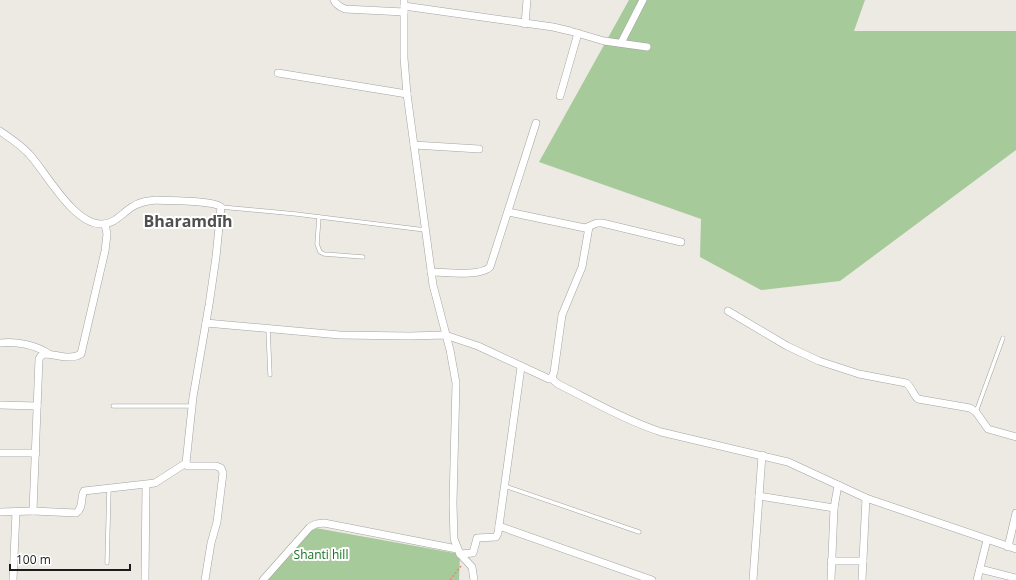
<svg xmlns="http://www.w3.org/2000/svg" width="1016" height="580" font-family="'Open Sans',sans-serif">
  <rect width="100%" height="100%" fill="#edeae3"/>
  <!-- forest -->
  <g fill="#a6ca9a">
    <path d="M 629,0 L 865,0 L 854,31 L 1016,31 L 1016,150 L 840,281 L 761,290 L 700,257 L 701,219 L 539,162 Z"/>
    <path d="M 310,527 L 460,554 L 459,580 L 263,580 Z"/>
  </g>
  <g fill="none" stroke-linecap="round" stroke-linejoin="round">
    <!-- lane casing -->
    <g stroke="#a3a3a3" stroke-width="4.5">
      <g id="lane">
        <path d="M 221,207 L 296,214 L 425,230"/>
        <path d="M 319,217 L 317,244 L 320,252 L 324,254 L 363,257"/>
        <path d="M 268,329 L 270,375"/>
        <path d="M 113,406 L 192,406"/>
        <path d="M 976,412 L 1003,338"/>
        <path d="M 505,486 L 639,532"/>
        <path d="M 107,563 L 109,488"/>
      </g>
    </g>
    <!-- street casing -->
    <g stroke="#a3a3a3" stroke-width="8">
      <g id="street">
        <path d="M 334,0 C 336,5 340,7 345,9 L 404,12"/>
        <path d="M 404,0 L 404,58 L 407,94 L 433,285 L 450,350 L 456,383 L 453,503 L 454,539 L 460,554 L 472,567 L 474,580"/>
        <path d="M 404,6 L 553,27 L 570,31 L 604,41 L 647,47"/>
        <path d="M 525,24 L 527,0"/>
        <path d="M 621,43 L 643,0"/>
        <path d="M 278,73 L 407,94"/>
        <path d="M 560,96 L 578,33"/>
        <path d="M 0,131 C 10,138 21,145 29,154 C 46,172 73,224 101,224 C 114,225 122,213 132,207 C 139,202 147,201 156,200 C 168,201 213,200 221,207 L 216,257 L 209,305 L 193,397 L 186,463 L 187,466 L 216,466 L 221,468 L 223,473 L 217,522 L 211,543 L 205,580"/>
        <path d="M 414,145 L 479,149"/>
        <path d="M 508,212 L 585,228 L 597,223 L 602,223 L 681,242"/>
        <path d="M 431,272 C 445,272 480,277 490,267 L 536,123"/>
        <path d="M 728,311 L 787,346 L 819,361 L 859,374 L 906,383 C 912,387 913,395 918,399 L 970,408 L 976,412 L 988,429 L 1016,437"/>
        <path d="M 206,323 L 340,335 L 410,336 L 445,335 L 478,346 L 549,379 L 552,377 L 554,372 L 562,315 L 582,267 L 589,227"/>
        <path d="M 0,343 C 16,341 36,345 49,354"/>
        <path d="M 551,378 L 558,384 C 592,401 625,420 661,432 L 788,462 L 866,498 L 1016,549"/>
        <path d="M 0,405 L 37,406"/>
        <path d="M 0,453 L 36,453"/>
        <path d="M 759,496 L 834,508"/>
        <path d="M 33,511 L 76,513 C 84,508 80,498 84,491 L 155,483 L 186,463"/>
        <path d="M 0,512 L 33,511 L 39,359 L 41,356 L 44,354 C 56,354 70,361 81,354 L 105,251 L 107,234 L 105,224"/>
        <path d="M 499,526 L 652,580"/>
        <path d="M 1008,547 L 1016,513"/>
        <path d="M 460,554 L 473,553 L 477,538 L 496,537 L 498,533 L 521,367"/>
        <path d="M 831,561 L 863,561"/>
        <path d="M 980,569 L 1016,578"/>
        <path d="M 13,580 L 16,512"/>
        <path d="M 145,580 L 146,485"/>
        <path d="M 263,580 L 310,527 L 316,524 L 324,523 L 457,549"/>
        <path d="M 753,580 L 762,455"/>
        <path d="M 831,580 L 834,508 L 838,485"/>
        <path d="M 862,580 L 866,498"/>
        <path d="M 977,580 L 987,540"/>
      </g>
    </g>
    <!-- path -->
    <path stroke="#f08371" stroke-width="1.5" stroke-dasharray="2 2" stroke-linecap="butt" d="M 450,580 L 461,566"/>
    <!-- lane -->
    <use href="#lane" stroke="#fff" stroke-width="3.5"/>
    <!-- street -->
    <use href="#street" stroke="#fff" stroke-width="7"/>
  </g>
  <g text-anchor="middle" stroke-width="4" stroke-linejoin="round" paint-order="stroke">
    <!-- park labels -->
    <g font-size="12" fill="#13721f" stroke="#fff">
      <text x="321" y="559">Shanti hill</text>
    </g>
    <!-- district labels -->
    <g font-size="16" font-weight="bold" fill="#4f4f4f" stroke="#fff">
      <text x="188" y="227">Bharamdīh</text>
    </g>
  </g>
  <!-- scale -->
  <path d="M10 564v6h120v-6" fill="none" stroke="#1c1c1c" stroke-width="2"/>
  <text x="16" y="564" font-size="12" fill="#1c1c1c" stroke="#ffffff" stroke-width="3" paint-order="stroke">100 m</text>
</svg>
